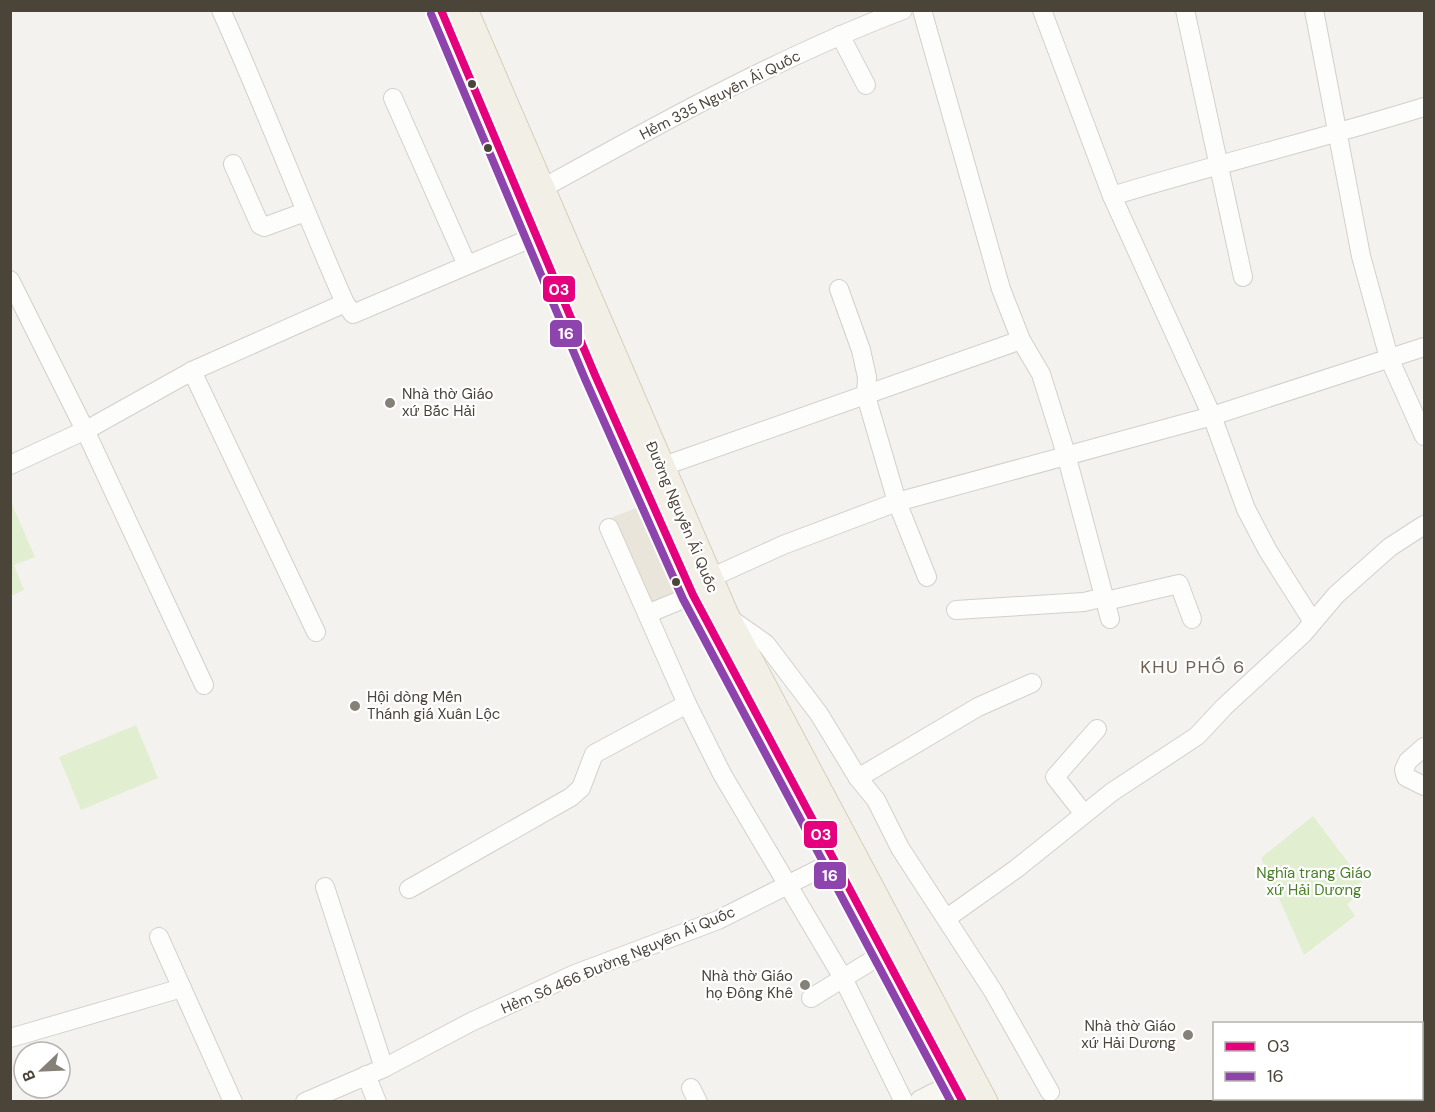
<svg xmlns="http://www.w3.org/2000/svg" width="1435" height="1112" font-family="'DM Sans',sans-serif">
  <rect width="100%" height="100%" fill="#f4f2ee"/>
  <!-- education -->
  <path fill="#eae5da" d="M 644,505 L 684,593 L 646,608 L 608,519 Z"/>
  <!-- green -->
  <g fill="#e1eecf">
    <path d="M 10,500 L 35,557 L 14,565 L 24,590 L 11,596 Z"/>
    <path d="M 136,725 L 158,778 L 81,810 L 59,757 Z"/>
    <path d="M 1313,816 L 1362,881 L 1353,889 L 1357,896 L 1347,904 L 1355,916 L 1304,955 L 1261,858 Z"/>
  </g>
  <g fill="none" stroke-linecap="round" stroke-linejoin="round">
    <!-- street casing -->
    <g stroke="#d2d0cb" stroke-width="20">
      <g id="street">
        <path d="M 221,10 C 265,107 302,206 345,303 L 353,314 L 536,236"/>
        <path d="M 922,10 L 1001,289 L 1021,340 L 1041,374 L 1066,454 L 1110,619"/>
        <path d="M 1042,10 L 1112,196 L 1212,416 L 1246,509 L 1268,551 L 1313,622"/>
        <path d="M 1185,10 L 1243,277"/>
        <path d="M 1314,10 L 1361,256 L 1389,358 L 1424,436"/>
        <path d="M 840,35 L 866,85"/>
        <path d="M 393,98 L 467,265"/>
        <path d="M 233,164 L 260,225 L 264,227 L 305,212"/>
        <path d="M 541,189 C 659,124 777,58 903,10"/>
        <path d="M 1112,196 C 1216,164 1321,139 1424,107"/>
        <path d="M 10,280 L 85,430 L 204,685"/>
        <path d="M 839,289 L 861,350 L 867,377 L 866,396 L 897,502 L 927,577"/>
        <path d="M 192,371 L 316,632"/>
        <path d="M 10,465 L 90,428 L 192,371 L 345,303"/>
        <path d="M 661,467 L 1021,340"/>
        <path d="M 609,528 L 687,704 L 722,774 L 843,978 L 904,1102"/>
        <path d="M 708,579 L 783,545 L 897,502 L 1212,416 L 1424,347"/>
        <path d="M 1106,601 L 1179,584 L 1192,619"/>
        <path d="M 956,610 L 1084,602 L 1105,597"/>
        <path d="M 647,614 L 693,595"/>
        <path d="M 729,618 L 766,644 L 819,714 L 858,778 L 876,800 L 900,848 L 993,991 L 1050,1092"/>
        <path d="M 1424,747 L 1408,761 L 1404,770 L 1406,777 L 1424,786"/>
        <path d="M 858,778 L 978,707 L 1032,683"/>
        <path d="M 1084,814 L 1055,777 L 1097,729"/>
        <path d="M 325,887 L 384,1068"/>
        <path d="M 409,889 L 571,797 L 581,788 L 594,754 L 687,704"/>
        <path d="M 947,918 L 1016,869 L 1112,792 L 1197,736 L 1224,707 L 1303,634 L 1336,595 L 1390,547 L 1424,525"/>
        <path d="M 159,937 L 233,1102"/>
        <path d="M 811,998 L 884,953"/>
        <path d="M 10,1038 L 182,988"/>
        <path d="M 366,1075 L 377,1102"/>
        <path d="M 691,1088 L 698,1102"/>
        <path d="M 305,1102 L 384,1068 L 471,1022 L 575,974 L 718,920 L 833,862"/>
      </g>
    </g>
    <!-- secondary casing -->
    <g stroke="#d3cfc5" stroke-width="26">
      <path id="secondary" d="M 922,1102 L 954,1086"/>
    </g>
    <!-- primary casing -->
    <g stroke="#d6cebb" stroke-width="29">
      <g id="primary">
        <path d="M 441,10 L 595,375 L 693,595 L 750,705 L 963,1102"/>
        <path d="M 464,10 L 725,615 L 984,1102"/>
      </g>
    </g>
    <!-- street -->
    <use href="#street" stroke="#fdfdfc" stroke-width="18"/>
    <!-- secondary -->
    <use href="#secondary" stroke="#f7f6f1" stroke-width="24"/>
    <!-- primary -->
    <use href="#primary" stroke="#f2efe6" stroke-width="27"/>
    <!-- bus-1 casing -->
    <g stroke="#fff" stroke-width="12">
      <path id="bus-1" d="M 441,10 L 595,375 L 693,595 L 963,1102"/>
    </g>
    <!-- bus-2 casing -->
    <g stroke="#fff" stroke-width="12">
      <path id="bus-2" d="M 431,14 L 585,379 L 683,599 L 951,1102"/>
    </g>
    <!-- bus-1 -->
    <use href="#bus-1" stroke="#e5007d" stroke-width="8"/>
    <!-- bus-2 -->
    <use href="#bus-2" stroke="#8e44ad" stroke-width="8"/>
  </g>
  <!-- markers -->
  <g fill="#4b4439" stroke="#fff" stroke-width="2">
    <circle cx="472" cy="84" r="5"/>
    <circle cx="488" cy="148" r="5"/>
    <circle cx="676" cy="582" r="5"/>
  </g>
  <g fill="#868178" stroke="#fff" stroke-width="2">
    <circle cx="390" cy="403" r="6"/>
    <circle cx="355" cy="706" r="6"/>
    <circle cx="805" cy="985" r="6"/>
    <circle cx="1188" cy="1035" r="6"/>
  </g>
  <g text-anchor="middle" stroke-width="4.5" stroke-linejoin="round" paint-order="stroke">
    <!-- street labels -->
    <g font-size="15" fill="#4b4439" stroke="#fff">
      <text transform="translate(720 95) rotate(-27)" y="5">Hẻm 335 Nguyễn Ái Quốc</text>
      <text transform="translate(682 517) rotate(67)" y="5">Đường Nguyễn Ái Quốc</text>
      <text transform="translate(618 960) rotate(-23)" y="5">Hẻm Số 466 Đường Nguyễn Ái Quốc</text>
    </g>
    <!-- poi labels -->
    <g font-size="15" fill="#4b4439" stroke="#fff" text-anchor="start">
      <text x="402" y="399">Nhà thờ Giáo<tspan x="402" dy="17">xứ Bắc Hải</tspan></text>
      <text x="367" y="702">Hội dòng Mến<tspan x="367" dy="17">Thánh giá Xuân Lộc</tspan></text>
      <text x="793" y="981" text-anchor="end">Nhà thờ Giáo<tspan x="793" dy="17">họ Đông Khê</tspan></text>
      <text x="1176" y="1031" text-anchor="end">Nhà thờ Giáo<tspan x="1176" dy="17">xứ Hải Dương</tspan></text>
    </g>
    <!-- park labels -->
    <g font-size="15" fill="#4a7f2a" stroke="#fff">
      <text x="1314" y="878">Nghĩa trang Giáo<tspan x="1314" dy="17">xứ Hải Dương</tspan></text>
    </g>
    <!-- quarter labels -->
    <g font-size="18" letter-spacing="1.5" fill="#6e6250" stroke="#fff">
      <text x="1193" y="673">KHU PHỐ 6</text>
    </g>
  </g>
  <g stroke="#fff" stroke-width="2">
    <rect x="542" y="275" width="34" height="28" rx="6" fill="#e5007d"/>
    <rect x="549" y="319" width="34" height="29" rx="6" fill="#8e44ad"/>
    <rect x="803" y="820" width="35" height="29" rx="6" fill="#e5007d"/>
    <rect x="813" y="861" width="34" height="29" rx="6" fill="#8e44ad"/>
  </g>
  <g font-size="16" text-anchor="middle" font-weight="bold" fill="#fff">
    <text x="559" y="295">03</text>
    <text x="566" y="339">16</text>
    <text x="821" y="840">03</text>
    <text x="830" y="881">16</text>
  </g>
  <!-- border -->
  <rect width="1435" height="1112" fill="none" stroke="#4b4439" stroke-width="24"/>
  <!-- legend -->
  <rect x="1213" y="1022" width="210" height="78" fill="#ffffff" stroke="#b7b4b0" stroke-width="1.5"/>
  <rect x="1225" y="1042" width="30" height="9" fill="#e5007d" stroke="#b7b4b0" stroke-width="1.5"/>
  <text x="1267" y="1052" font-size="18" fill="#4b4439">03</text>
  <rect x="1225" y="1072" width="30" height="9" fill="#8e44ad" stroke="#b7b4b0" stroke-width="1.5"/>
  <text x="1267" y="1082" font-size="18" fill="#4b4439">16</text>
  <!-- north arrow -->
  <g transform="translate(42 1070) rotate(247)"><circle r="28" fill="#ffffff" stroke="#b7b4b0" stroke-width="1.5"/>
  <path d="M0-4.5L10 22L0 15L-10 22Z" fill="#868178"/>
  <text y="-9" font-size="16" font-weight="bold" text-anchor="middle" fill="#4b4439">B</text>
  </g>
</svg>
